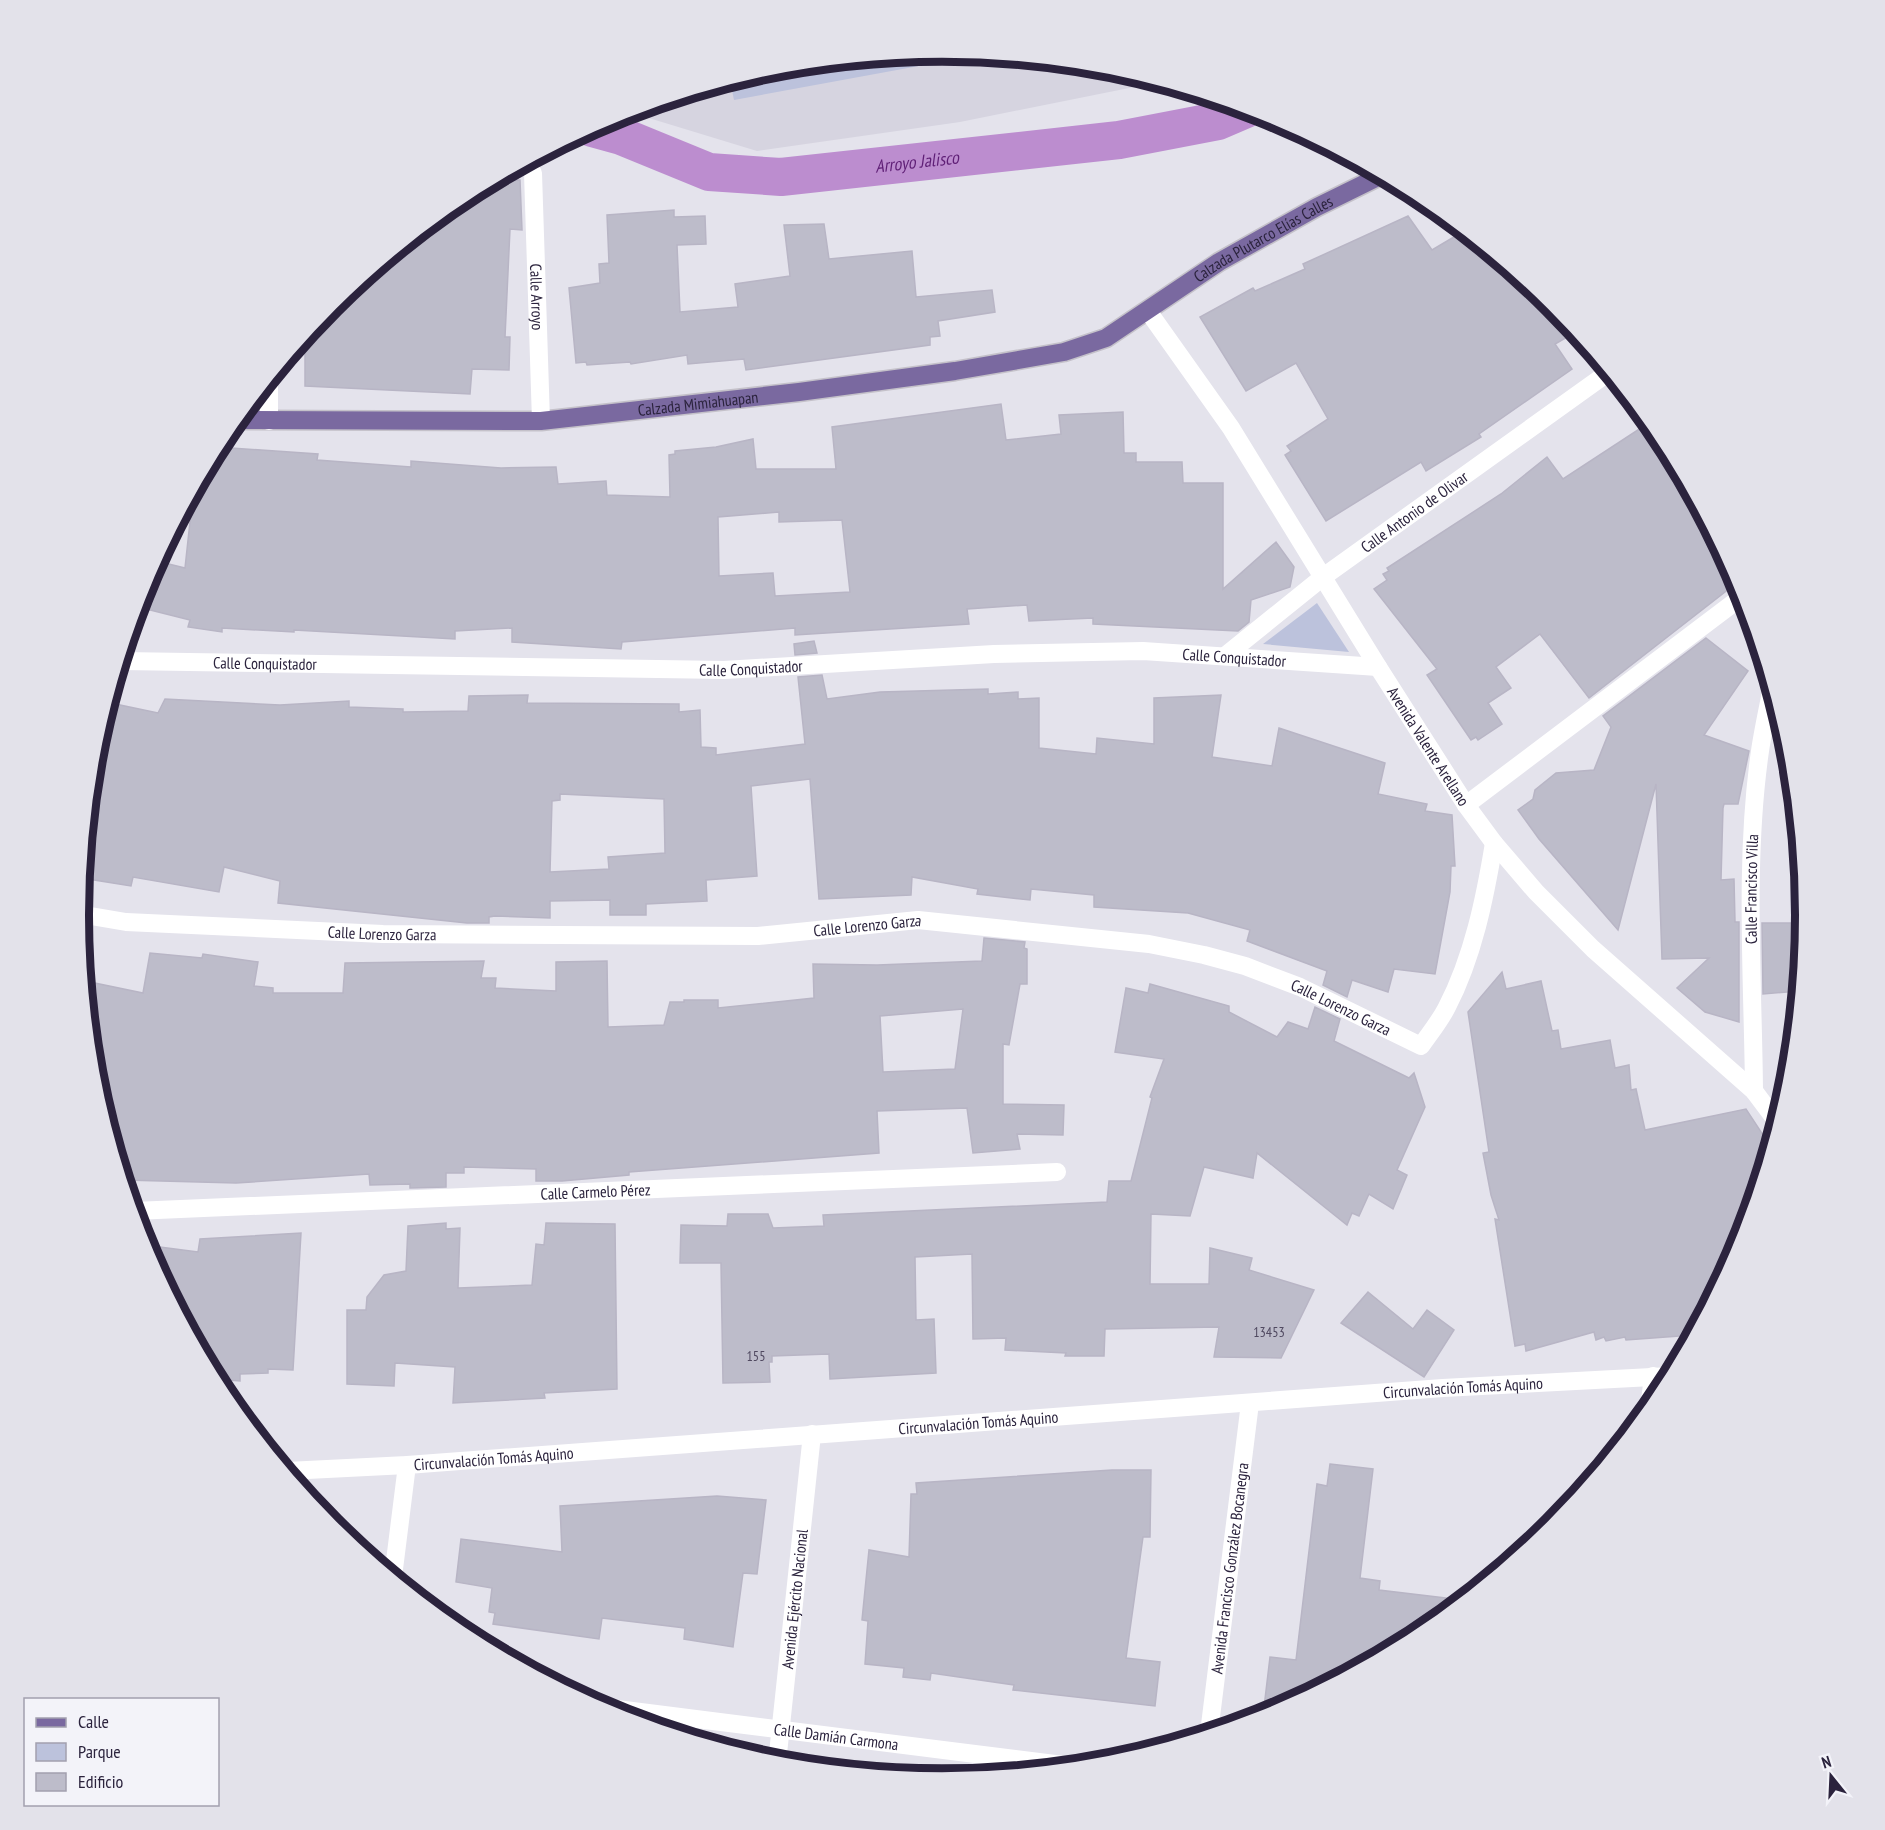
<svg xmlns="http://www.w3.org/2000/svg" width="1885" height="1830" font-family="'PT Sans Narrow',sans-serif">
  <rect width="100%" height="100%" fill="#e4e3ec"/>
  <!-- built -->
  <path fill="#d6d4e0" d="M 942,51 L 1111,68 L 1159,82 L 960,122 L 757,151 L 629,112 L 774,68 Z"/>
  <!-- green -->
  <g fill="#bcc2dc">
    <path d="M 942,51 L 946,61 L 734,100 L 730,81 L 774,68 Z"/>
    <path d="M 1317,603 L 1349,652 L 1263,644 Z"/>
  </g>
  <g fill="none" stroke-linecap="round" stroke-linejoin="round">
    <!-- canal -->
    <path stroke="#bc8dcf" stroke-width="38" id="s1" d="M 592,128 L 621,136 L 709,172 L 781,177 L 1119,140 L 1218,121 L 1246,109"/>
  </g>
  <!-- building -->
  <g fill="#bdbcca" stroke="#b8b5c5" stroke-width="1.5" fill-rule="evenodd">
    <path d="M 520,180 L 522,230 L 510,229 L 505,337 L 510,337 L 509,370 L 472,369 L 470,394 L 305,386 L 305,336 L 332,303 L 463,196 L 492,181 Z"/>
    <path d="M 674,210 L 674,217 L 705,216 L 706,244 L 677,245 L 680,312 L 738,307 L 735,284 L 790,276 L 784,225 L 824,224 L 829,259 L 912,251 L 916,297 L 992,290 L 995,312 L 938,321 L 940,336 L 930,337 L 930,345 L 746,370 L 744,359 L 688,364 L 687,355 L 631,364 L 630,362 L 587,365 L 586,362 L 576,363 L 569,288 L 600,283 L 599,264 L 609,263 L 607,215 Z"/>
    <path d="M 1408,216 L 1432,250 L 1464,231 L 1554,304 L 1576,332 L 1555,344 L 1572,369 L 1479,434 L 1481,437 L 1426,471 L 1421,462 L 1326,521 L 1285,455 L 1291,451 L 1287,446 L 1328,419 L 1296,363 L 1246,391 L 1200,317 L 1253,288 L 1255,291 L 1305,269 L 1303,264 Z"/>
    <path d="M 1001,404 L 1006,440 L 1061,434 L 1059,415 L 1123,412 L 1124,453 L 1136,453 L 1136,462 L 1182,462 L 1183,483 L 1223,483 L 1223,589 L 1276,542 L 1294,567 L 1290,587 L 1251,600 L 1249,622 L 1238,631 L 1093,624 L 1093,618 L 1029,621 L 1027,605 L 967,609 L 969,624 L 795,635 L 795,628 L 622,642 L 621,649 L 512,642 L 512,628 L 455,631 L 455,639 L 294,630 L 294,632 L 222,628 L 222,632 L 188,627 L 190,620 L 142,608 L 144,600 L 140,599 L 144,584 L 157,561 L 185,568 L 193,494 L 217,447 L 318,454 L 317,460 L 411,467 L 411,461 L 501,468 L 556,467 L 558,484 L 606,481 L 607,495 L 670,497 L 669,455 L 675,454 L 675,451 L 716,447 L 753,439 L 756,469 L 836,469 L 832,427 ZM 779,512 L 779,522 L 842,520 L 850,592 L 775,596 L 773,573 L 719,576 L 718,517 Z"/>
    <path d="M 1650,422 L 1661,435 L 1739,581 L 1589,698 L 1540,634 L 1496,667 L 1511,688 L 1488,703 L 1502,724 L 1478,740 L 1476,737 L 1471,740 L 1427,675 L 1437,669 L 1374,589 L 1387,580 L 1383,574 L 1389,571 L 1387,568 L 1501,494 L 1547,457 L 1563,479 Z"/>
    <path d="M 1706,638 L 1748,671 L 1704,735 L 1749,751 L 1738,804 L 1724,804 L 1723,808 L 1721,880 L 1734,879 L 1735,922 L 1739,922 L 1739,1022 L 1705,1012 L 1677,988 L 1709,958 L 1662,959 L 1656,784 L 1618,930 L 1539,839 L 1518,810 L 1533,799 L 1535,790 L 1556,773 L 1594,770 L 1611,727 L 1603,716 Z"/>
    <path d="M 814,641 L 817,653 L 795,655 L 794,644 Z"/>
    <path d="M 822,675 L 827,699 L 880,692 L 988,689 L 988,694 L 1018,692 L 1018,699 L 1039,698 L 1039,748 L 1096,754 L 1097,738 L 1154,744 L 1154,698 L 1221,695 L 1212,757 L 1272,766 L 1279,728 L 1385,763 L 1378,794 L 1427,804 L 1425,811 L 1452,815 L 1455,866 L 1451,866 L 1450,892 L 1435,974 L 1394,969 L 1388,992 L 1352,980 L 1347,997 L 1323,985 L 1327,971 L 1247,941 L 1250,930 L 1188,913 L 1094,907 L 1094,895 L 1031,889 L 1030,900 L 977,894 L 978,889 L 912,877 L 911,895 L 819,899 L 810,779 L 751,786 L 757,876 L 706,880 L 707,901 L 646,904 L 646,915 L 610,915 L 610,900 L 550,901 L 550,918 L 495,916 L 489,917 L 489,923 L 467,923 L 278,903 L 280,881 L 224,867 L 219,892 L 133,877 L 131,886 L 82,878 L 95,747 L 106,712 L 114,712 L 115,704 L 158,713 L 165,699 L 280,705 L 349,701 L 349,707 L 403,709 L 403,712 L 468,711 L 469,696 L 528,695 L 527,703 L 679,704 L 679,712 L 700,710 L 701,747 L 716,748 L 716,755 L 805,744 L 798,677 ZM 560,794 L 664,799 L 665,853 L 608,857 L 609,869 L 550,872 L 552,801 L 560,800 Z"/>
    <path d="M 1762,923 L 1806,923 L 1799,991 L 1763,994 Z"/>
    <path d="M 984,938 L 1025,942 L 1024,948 L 1027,949 L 1027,984 L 1020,984 L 1009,1045 L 1003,1044 L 1003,1104 L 1064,1105 L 1063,1135 L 1017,1134 L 1020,1149 L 973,1153 L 967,1108 L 877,1111 L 879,1153 L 629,1172 L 629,1175 L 562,1181 L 536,1181 L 536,1169 L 464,1167 L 464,1173 L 446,1173 L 446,1187 L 410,1188 L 410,1184 L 370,1185 L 369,1174 L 236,1183 L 124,1180 L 95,1083 L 85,981 L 143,993 L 150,953 L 202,958 L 203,954 L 258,962 L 254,986 L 273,988 L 273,993 L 343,993 L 345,963 L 484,961 L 481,978 L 496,978 L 495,988 L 556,991 L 556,962 L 607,961 L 608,1027 L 664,1025 L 670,1002 L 684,1002 L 684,1000 L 718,1000 L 718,1008 L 814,998 L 813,964 L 877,965 L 982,961 ZM 963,1009 L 955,1069 L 883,1072 L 880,1016 Z"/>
    <path d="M 1502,972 L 1506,989 L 1541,981 L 1552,1031 L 1558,1030 L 1561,1049 L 1610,1040 L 1615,1068 L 1629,1065 L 1631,1090 L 1636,1089 L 1645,1130 L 1746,1109 L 1771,1147 L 1741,1246 L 1693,1335 L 1626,1340 L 1625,1337 L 1606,1341 L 1604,1337 L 1596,1340 L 1594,1332 L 1526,1351 L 1525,1344 L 1515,1346 L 1495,1219 L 1499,1220 L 1491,1195 L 1483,1153 L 1489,1152 L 1468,1012 Z"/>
    <path d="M 1150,984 L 1229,1006 L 1229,1012 L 1277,1037 L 1288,1022 L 1308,1029 L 1315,1007 L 1340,1019 L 1334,1041 L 1409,1078 L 1414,1073 L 1425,1107 L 1397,1170 L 1407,1175 L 1393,1209 L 1369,1194 L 1359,1216 L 1352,1213 L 1347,1225 L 1257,1153 L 1253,1178 L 1204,1167 L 1190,1216 L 1151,1214 L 1150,1284 L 1209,1284 L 1210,1248 L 1252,1258 L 1249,1270 L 1314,1290 L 1281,1358 L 1214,1357 L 1219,1327 L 1105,1329 L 1104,1356 L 1065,1356 L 1066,1353 L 1005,1350 L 1006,1338 L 973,1339 L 972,1254 L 915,1257 L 916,1320 L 934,1319 L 936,1373 L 830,1379 L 829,1354 L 772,1356 L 772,1362 L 769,1362 L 770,1382 L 723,1383 L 721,1263 L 680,1263 L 681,1225 L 727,1226 L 728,1214 L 768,1214 L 773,1228 L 824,1226 L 823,1215 L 1107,1202 L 1109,1181 L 1131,1181 L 1152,1098 L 1150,1097 L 1164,1059 L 1115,1052 L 1126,988 L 1148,993 Z"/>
    <path d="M 446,1223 L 446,1229 L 460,1228 L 458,1288 L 532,1285 L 536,1244 L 544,1245 L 546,1223 L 615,1224 L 617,1389 L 544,1393 L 545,1398 L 453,1403 L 455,1367 L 395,1363 L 394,1386 L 347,1384 L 347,1310 L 366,1310 L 367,1297 L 384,1275 L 406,1271 L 408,1226 Z"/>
    <path d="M 301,1233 L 293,1370 L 268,1369 L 268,1373 L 240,1374 L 240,1381 L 215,1379 L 144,1245 L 198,1252 L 200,1239 Z"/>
    <path d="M 1368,1292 L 1413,1329 L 1427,1310 L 1454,1330 L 1424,1377 L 1341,1323 Z"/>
    <path d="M 1330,1464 L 1373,1469 L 1360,1578 L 1380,1581 L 1379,1590 L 1463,1600 L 1422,1634 L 1263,1716 L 1270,1657 L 1296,1660 L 1317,1484 L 1327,1486 Z"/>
    <path d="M 1112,1470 L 1151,1470 L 1150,1537 L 1143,1537 L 1126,1658 L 1160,1662 L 1155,1706 L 1013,1690 L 1014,1685 L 931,1673 L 930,1680 L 903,1677 L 904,1668 L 865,1664 L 868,1621 L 862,1620 L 869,1550 L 909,1557 L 911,1494 L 917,1494 L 916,1483 Z"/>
    <path d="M 717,1496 L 766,1500 L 757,1574 L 743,1573 L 733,1647 L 684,1639 L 685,1628 L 602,1618 L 599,1639 L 493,1624 L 495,1613 L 489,1612 L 492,1588 L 456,1582 L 461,1539 L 562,1552 L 560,1506 Z"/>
  </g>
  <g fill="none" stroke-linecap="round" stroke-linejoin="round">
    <!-- major casing -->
    <g stroke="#c4c1c9" stroke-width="21">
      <g id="major">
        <path id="s13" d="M 237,420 L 541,421 L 799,392 L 955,371 L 1064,352 L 1106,338 L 1219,262 L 1317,207 L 1382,175"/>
      </g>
    </g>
    <!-- minor -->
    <g stroke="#fff" stroke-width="18">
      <path id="s2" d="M 533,173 L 541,421"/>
      <path id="s3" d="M 1148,311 L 1231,428 L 1378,667 L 1466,805 L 1494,843 L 1536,892 L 1593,949 L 1754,1091 L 1778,1123"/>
      <path d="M 269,421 L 269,380"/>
      <path id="s4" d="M 1225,656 L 1323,577 L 1609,372"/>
      <path id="s5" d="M 121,661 L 724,670 L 994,654 L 1143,651 L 1378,667"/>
      <path d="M 1466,805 L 1744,595"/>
      <path id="s6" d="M 79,914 L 126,922 L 383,934 L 758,936 L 918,920 L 1149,944 L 1204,955 L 1245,966 L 1300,987 L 1421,1046 C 1430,1033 1440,1021 1447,1007 C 1473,957 1485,898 1494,843"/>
      <path id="s7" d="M 1754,1091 C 1753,979 1744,862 1760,751 C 1763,730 1768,708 1772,687"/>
      <path id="s8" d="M 134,1211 L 1057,1172"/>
      <path d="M 1649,1409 L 1653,1376"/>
      <path id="s9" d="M 287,1471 L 407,1465 L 1443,1388 L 1671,1376"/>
      <path d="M 393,1577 L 407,1465"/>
      <path id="s10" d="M 601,1707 L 1071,1766"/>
      <path id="s11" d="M 1209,1733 L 1250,1403"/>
      <path id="s12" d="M 777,1763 L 812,1434"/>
    </g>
    <!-- major -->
    <use href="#major" stroke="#7a69a0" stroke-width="18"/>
  </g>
  <g text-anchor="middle" stroke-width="5" stroke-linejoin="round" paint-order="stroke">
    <!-- number labels -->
    <g font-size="14" fill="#504960">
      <text x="1269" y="1337">13453</text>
      <text x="756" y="1361">155</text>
    </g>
    <!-- street labels -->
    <g font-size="16" fill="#2b233d" stroke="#f3f3f9">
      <text dy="6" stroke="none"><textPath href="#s13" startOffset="1062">Calzada Plutarco Elías Calles</textPath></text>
      <text dy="6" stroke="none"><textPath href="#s2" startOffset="124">Calle Arroyo</textPath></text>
      <text dy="6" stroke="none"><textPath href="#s13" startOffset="462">Calzada Mimiahuapan</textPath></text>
      <text dy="6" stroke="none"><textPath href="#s4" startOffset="238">Calle Antonio de Olivar</textPath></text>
      <text dy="6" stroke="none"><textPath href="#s5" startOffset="1114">Calle Conquistador</textPath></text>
      <text dy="6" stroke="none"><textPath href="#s5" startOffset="144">Calle Conquistador</textPath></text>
      <text dy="6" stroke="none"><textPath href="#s5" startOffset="630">Calle Conquistador</textPath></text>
      <text dy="6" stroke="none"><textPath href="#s3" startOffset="518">Avenida Valente Arellano</textPath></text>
      <text dy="6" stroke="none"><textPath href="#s7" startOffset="202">Calle Francisco Villa</textPath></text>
      <text dy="6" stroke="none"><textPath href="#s6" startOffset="790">Calle Lorenzo Garza</textPath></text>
      <text dy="6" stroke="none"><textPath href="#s6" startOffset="304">Calle Lorenzo Garza</textPath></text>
      <text dy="6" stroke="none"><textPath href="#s6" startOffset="1276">Calle Lorenzo Garza</textPath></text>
      <text dy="6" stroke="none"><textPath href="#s8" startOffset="462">Calle Carmelo Pérez</textPath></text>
      <text dy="6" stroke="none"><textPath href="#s9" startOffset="1179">Circunvalación Tomás Aquino</textPath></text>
      <text dy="6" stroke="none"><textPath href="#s9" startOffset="693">Circunvalación Tomás Aquino</textPath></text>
      <text dy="6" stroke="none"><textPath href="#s9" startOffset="207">Circunvalación Tomás Aquino</textPath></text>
      <text dy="6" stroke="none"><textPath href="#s11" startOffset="166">Avenida Francisco González Bocanegra</textPath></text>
      <text dy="6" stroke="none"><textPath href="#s12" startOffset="165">Avenida Ejército Nacional</textPath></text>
      <text dy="6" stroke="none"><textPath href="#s10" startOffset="237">Calle Damián Carmona</textPath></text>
    </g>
    <!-- water labels -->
    <g font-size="18" font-style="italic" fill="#5f1f76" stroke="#f3f3f9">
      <text dy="6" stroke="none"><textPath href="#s1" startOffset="334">Arroyo Jalisco</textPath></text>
    </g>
  </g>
  <!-- crop -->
  <path d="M0 0H1885V1830H0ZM89 915a853 853 0 1 1 1706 0a853 853 0 1 1-1706 0Z" fill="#e3e2ea" fill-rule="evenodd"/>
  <path fill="none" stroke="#2b233d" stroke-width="8" d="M89 915a853 853 0 1 1 1706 0a853 853 0 1 1-1706 0Z"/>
  <!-- legend -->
  <rect x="24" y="1698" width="195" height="108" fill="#f3f3f9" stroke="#a3a0ae" stroke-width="1.5"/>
  <rect x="36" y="1718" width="30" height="9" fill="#7a69a0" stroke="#a3a0ae" stroke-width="1.5"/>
  <text x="78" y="1728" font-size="18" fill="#2b233d">Calle</text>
  <rect x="36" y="1743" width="30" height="18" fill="#bcc2dc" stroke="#a3a0ae" stroke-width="1.5"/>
  <text x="78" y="1758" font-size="18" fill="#2b233d">Parque</text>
  <rect x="36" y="1773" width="30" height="18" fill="#bdbcca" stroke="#a3a0ae" stroke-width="1.5"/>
  <text x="78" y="1788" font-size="18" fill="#2b233d">Edificio</text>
  <!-- north arrow -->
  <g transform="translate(1831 1776) rotate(342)" stroke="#f3f3f9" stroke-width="4.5" paint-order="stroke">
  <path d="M0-4.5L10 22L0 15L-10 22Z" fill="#2b233d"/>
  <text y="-9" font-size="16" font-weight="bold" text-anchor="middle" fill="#2b233d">N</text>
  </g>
</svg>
